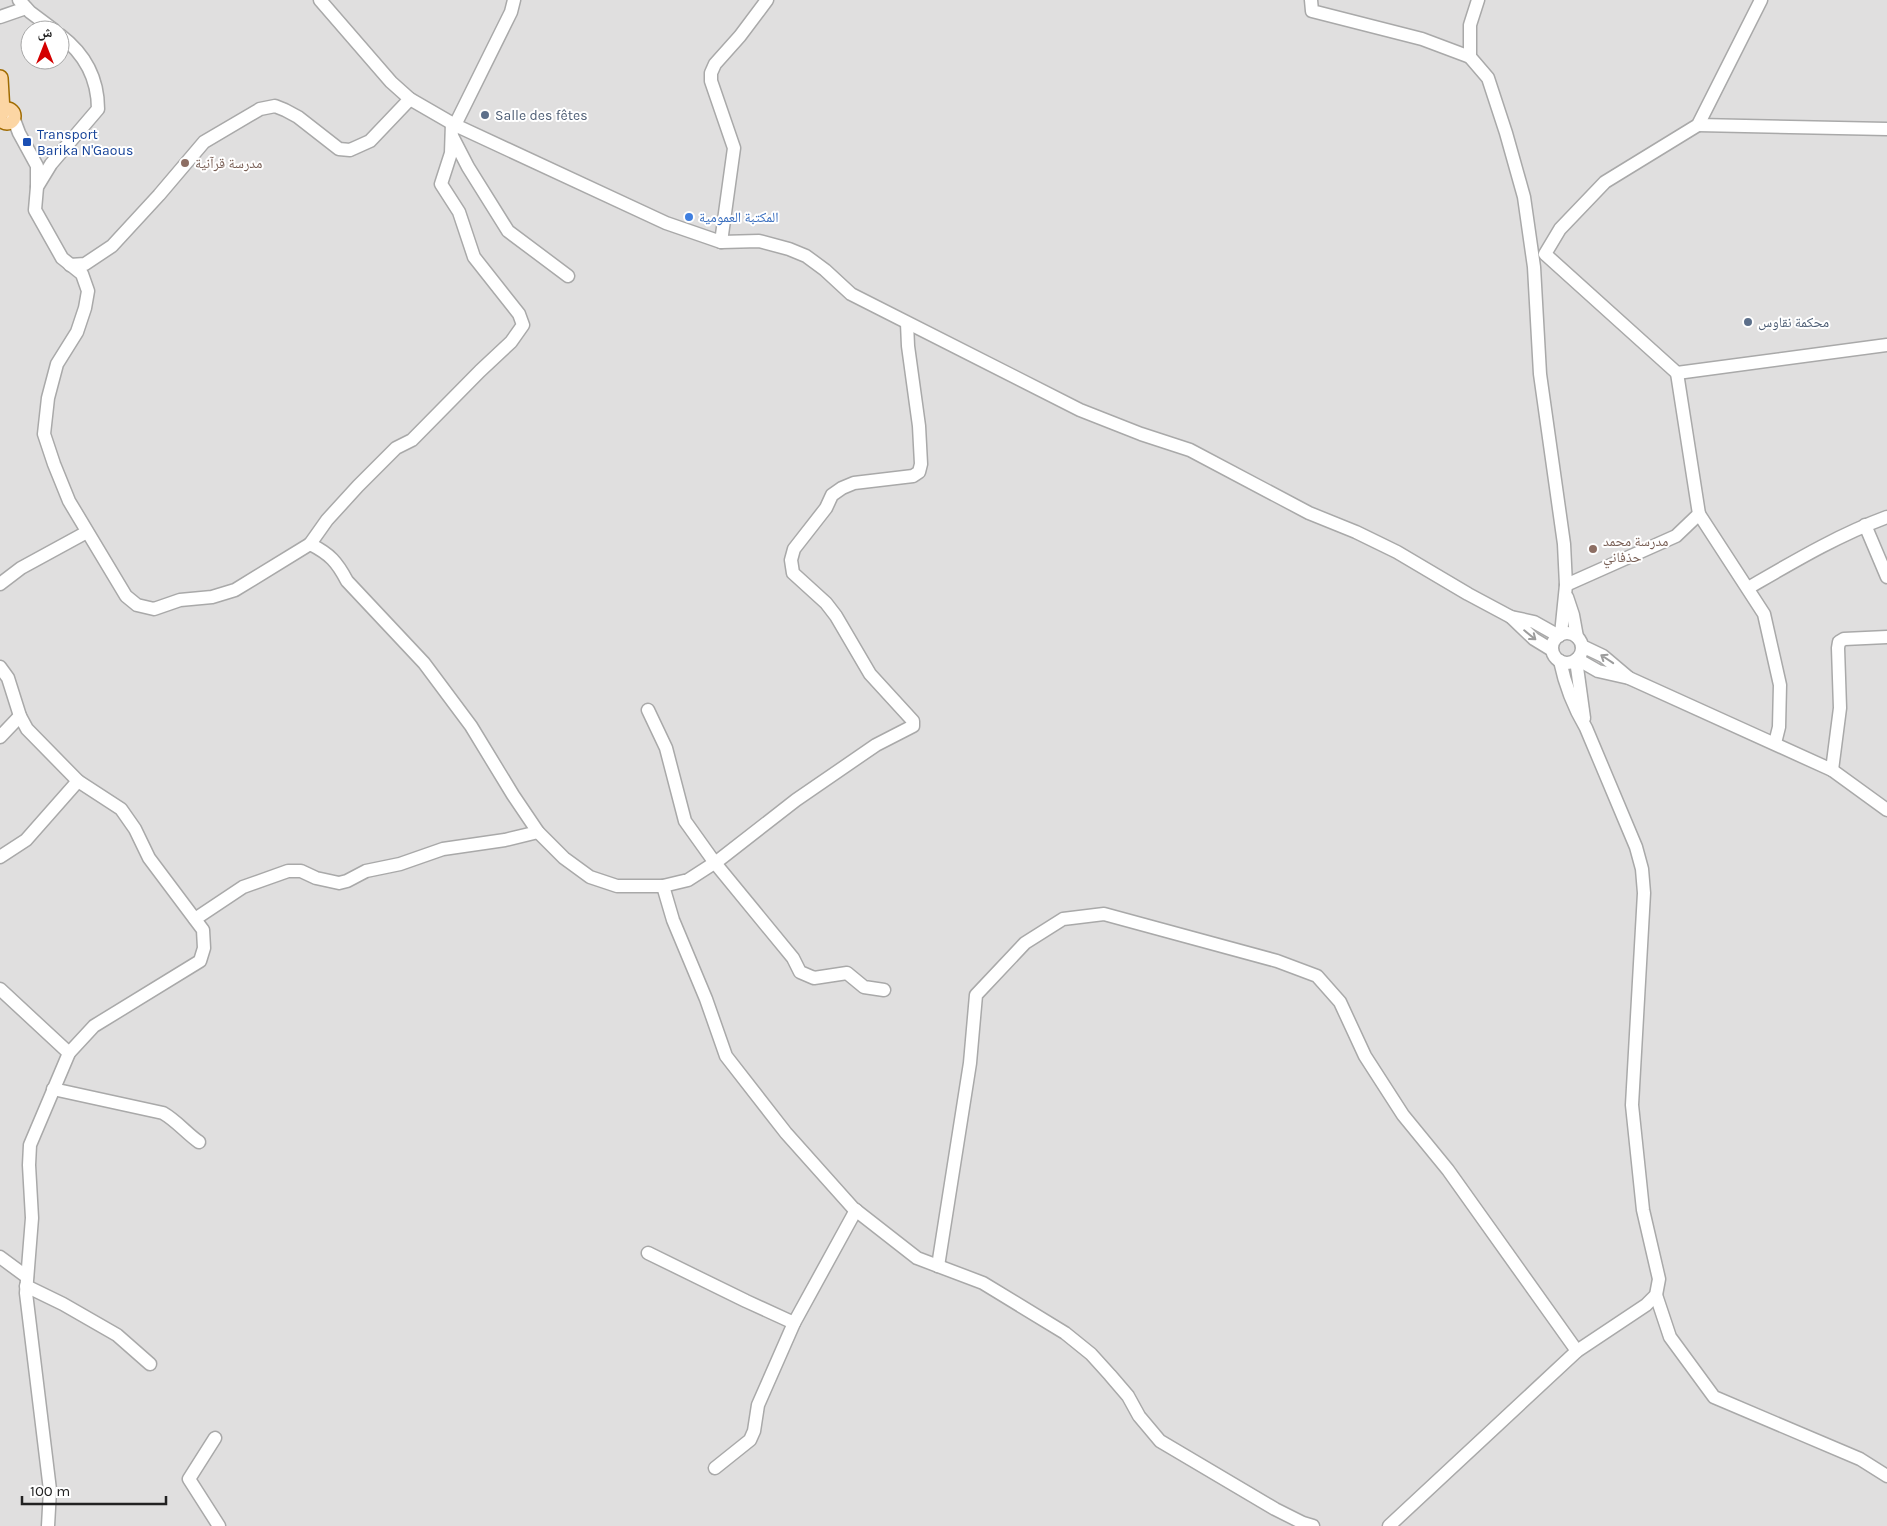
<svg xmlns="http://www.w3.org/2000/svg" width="1887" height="1526" font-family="Karla,'Noto Naskh Arabic',sans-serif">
  <rect width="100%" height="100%" fill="#f2efe9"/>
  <!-- residential -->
  <path fill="#e0dfdf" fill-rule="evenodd" d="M 0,0 L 1887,0 L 1887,1526 L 0,1526 ZM 30,30 L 60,30 L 60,60 L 30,60 Z"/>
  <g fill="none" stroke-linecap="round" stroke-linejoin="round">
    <!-- minor casing -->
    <g stroke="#a9a9a9" stroke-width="15">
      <g id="minor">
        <path d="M 19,0 L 30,12 L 54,30"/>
        <path d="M 320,0 L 391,82 L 410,99 L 455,125 L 666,223 L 721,242 L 759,241 L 789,249 L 806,256 L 825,270 L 851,294 L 1080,410 L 1141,434 L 1190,450 L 1309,513 L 1356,532 L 1397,552 L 1468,594 L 1511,617 L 1534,622 L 1559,636"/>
        <path d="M 1311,0 L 1312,11 L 1422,39 L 1470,57"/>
        <path d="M 1478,0 L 1470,25 L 1470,57 L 1488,78 L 1506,133 L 1524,197 L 1534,267 L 1540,374 L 1564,544 L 1566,585 L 1561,634"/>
        <path d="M 1761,0 L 1698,125 L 1605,182 L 1560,229 L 1545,254 L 1677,373 L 1887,345"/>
        <path d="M 0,17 L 26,8"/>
        <path d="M 60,35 C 85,54 98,78 98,109 L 51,164 L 37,187 L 35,210 L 62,258 L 82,274 L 88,291 L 85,308 L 77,332 L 57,364 L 48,398 L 44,434 L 54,464 L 69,501 L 126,596 L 137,605 L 154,609 L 180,600 L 212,597 L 235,590 L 310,544 C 330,554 337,562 347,581 L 424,663 L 471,726 L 513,795 L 538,832 L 564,858 L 590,877 L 617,886 L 663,886 L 688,880 L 719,860 L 796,800 L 876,745 L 913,726 L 913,721 L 870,674 L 836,616 L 826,603 L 793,573 L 791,560 L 794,549 L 826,508 L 832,495 L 842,488 L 854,483 L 913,476 L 919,472 L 921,464 L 919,426 L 908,346 L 907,323"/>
        <path d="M 13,117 L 19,133 L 37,166 L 37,187"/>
        <path d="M 455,125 L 511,12 L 514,0"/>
        <path d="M 1698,125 L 1887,129"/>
        <path d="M 452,136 L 468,167 L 508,231 L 568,276"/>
        <path d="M 721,242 L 734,148 L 711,81 L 711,73 L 715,64 L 740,36 L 767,0"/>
        <path d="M 70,265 L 85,264 L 112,246 L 159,195 L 204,142 L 260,109 L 275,106 L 285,110 L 298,117 L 339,149 L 350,150 L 370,141 L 410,99"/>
        <path d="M 1699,514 L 1764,614 L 1780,685 L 1779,727 L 1775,743"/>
        <path d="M 1865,525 L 1887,577"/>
        <path d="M 310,544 L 327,520 L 358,486 L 396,448 L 412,440 L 480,371 L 511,342 L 523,325 L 519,314 L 474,257 L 459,212 L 441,184 L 451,153 L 452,123"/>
        <path d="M 0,584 L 21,568 L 87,532"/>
        <path d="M 1566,585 L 1676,536 L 1699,514 L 1677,373"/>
        <path d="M 1748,588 C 1793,562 1838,535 1887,517"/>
        <path d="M 1567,597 L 1573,615 L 1577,637"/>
        <path d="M 1511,617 L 1534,639 L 1552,650"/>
        <circle cx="1567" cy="648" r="15"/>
        <path d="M 1582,646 L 1603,656 L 1629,678"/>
        <path d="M 1577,659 L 1598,671 L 1629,678 L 1832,770 L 1887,810"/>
        <path d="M 1576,660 L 1584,718"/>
        <path d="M 0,667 L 8,678 L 20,716 L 27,729 L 78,781 L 121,809 L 135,829 L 149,858 L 203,930 L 204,948 L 200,961 L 94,1026 L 69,1053 L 30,1145 L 29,1165 L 32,1218 L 26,1293 L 50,1490 L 48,1526"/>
        <path d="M 648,710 L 666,748 L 685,821 L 715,863 L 793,958 L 800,972 L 814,978 L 847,973 L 864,987 L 884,990"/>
        <path d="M 0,737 L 20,716"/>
        <path d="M 1832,770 L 1840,708 L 1838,648 L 1839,642 L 1844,639 L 1887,637"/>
        <path d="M 0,857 L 26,840 L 78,781"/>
        <path d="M 663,886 L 673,920 L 706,999 L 726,1056 L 786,1133 L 853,1208 L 917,1258 L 983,1283 L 1065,1333 L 1091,1354 L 1110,1375 L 1128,1396 L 1139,1416 L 1160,1441 L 1275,1509 L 1303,1523 L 1313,1526"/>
        <path d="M 195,919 L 243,887 L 288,871 L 301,871 L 316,878 L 339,883 L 347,881 L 366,871 L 400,864 L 443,849 L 505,840 L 538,832"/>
        <path d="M 0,989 L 69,1053"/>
        <path d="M 53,1089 L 163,1113 C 177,1121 186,1133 199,1142"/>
        <path d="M 648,1253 L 746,1301 L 794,1323"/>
        <path d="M 0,1257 L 27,1277"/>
        <path d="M 938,1266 L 970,1063 L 976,995 L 1025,943 L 1063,919 L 1104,914 L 1277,961 L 1317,976 L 1340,1002 L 1365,1056 L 1403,1115 L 1448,1170 L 1577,1351"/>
        <path d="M 26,1286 L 63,1304 L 117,1335 L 150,1364"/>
        <path d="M 1656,1295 L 1670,1337 L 1714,1397 L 1860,1459 L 1887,1476"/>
        <path d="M 215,1438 L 189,1479 L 219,1526"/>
        <path d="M 715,1468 L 750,1440 L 754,1431 L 758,1405 L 794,1323 L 856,1210"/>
        <path d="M 1389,1526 L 1577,1351 L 1646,1305 L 1656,1295 L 1659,1279 L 1643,1210 L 1632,1105 L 1644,893 L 1642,869 L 1636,847 L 1586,728 C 1573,706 1565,685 1560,661"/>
      </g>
    </g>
    <!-- major casing -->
    <g stroke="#a06b00" stroke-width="18">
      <g id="major">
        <path d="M 0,78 L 2,112"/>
        <circle cx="7" cy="116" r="6"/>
      </g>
    </g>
    <!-- minor -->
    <use href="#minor" stroke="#fff" stroke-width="12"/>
    <!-- major -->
    <use href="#major" stroke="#fcd6a4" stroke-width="15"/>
  </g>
  <!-- one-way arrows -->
  <defs><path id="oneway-shaft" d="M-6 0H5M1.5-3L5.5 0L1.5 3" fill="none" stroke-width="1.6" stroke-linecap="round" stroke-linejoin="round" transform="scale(1.25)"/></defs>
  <g stroke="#9c9c9c">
    <use href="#oneway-shaft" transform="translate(1530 635) rotate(39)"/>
    <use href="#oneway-shaft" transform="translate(1607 659) rotate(-146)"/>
  </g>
  <!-- markers -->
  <g fill="#5c6f8a" stroke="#fff" stroke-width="2">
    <circle cx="485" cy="115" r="5"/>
    <circle cx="1748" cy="322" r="5"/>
  </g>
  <rect fill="#1a4fb4" stroke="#fff" stroke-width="2" x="22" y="137" width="10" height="10" rx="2.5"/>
  <g fill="#8d6e63" stroke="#fff" stroke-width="2">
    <circle cx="185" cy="163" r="5"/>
    <circle cx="1593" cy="549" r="5"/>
  </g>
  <circle fill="#3f7fe0" stroke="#fff" stroke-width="2" cx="689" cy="217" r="5"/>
  <g text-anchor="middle" stroke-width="4" stroke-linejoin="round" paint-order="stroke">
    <!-- service labels -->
    <g font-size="14" fill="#4e5e75" stroke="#fff" text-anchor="start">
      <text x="495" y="120">Salle des fêtes</text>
      <text x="1758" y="327">محكمة نقاوس</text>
    </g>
    <!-- transit labels -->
    <g font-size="14" fill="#164399" stroke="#fff" text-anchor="start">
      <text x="37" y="139">Transport<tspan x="37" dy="16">Barika N'Gaous</tspan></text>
    </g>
    <!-- education labels -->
    <g font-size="14" fill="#785e54" stroke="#fff" text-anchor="start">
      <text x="195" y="168">مدرسة قرآنية</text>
      <text x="1603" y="546">مدرسة محمد<tspan x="1603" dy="16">حذفاني</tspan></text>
    </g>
    <!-- shop labels -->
    <g font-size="14" fill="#366cbe" stroke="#fff" text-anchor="start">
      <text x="699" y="222">المكتبة العمومية</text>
    </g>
  </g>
  <!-- north arrow -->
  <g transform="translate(45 45)"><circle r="24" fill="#ffffff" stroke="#a7a7a7"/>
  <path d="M0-4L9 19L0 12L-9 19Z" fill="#d40000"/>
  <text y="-8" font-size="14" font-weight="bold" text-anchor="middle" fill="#222222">ش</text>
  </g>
  <!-- scale -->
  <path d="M22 1496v8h144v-8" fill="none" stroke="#222222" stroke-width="2.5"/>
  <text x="30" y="1496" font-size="15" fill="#222222" stroke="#ffffff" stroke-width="4" paint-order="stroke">100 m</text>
</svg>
